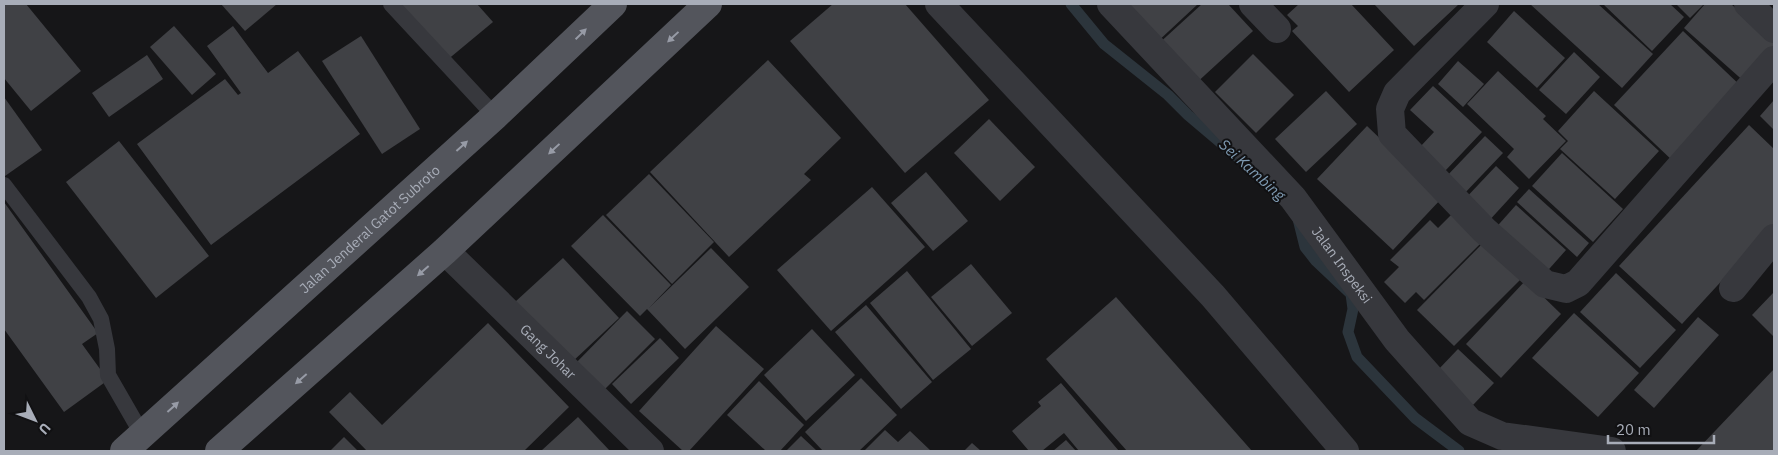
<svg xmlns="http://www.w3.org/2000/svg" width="1778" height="455" font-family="'IBM Plex Sans',sans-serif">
  <rect width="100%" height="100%" fill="#161618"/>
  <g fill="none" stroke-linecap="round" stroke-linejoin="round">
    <!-- stream -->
    <g stroke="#2c353c" stroke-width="11">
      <path d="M 1071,4 L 1104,44 L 1168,95 L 1188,115 L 1240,159"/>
      <path d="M 1298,219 L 1305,247 L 1316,261 L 1351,294 L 1353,309 L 1348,332 L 1357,357 L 1415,418 L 1459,451"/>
    </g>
  </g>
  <!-- building -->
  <g fill="#404145">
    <path d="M 4,4 L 26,4 L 81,71 L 31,111 L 4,78 Z"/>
    <path d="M 221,4 L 277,4 L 245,31 Z"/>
    <path d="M 399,4 L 477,4 L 493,22 L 446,61 Z"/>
    <path d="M 833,4 L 905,4 L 989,100 L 905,173 L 790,41 Z"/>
    <path d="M 1118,4 L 1198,4 L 1155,44 Z"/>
    <path d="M 1202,4 L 1228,4 L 1253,31 L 1193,86 L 1156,46 Z"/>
    <path d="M 1299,4 L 1351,4 L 1394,50 L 1349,92 L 1292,31 L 1298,26 L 1287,15 Z"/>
    <path d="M 1374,4 L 1459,4 L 1414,46 Z"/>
    <path d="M 1530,4 L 1598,4 L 1653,54 L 1622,88 Z"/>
    <path d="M 1603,4 L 1670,4 L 1684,17 L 1652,51 Z"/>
    <path d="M 1676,4 L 1704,4 L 1690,18 Z"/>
    <path d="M 1705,4 L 1731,4 L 1774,42 L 1774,54 L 1747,84 L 1684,28 Z"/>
    <path d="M 1514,11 L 1565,58 L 1537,88 L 1487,42 Z"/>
    <path d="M 174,26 L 216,74 L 192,95 L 150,47 Z"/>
    <path d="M 233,26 L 268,73 L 298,51 L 360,134 L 211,245 L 137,144 L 225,79 L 238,95 L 241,93 L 207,46 Z"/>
    <path d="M 1683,31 L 1744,89 L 1675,163 L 1614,105 Z"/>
    <path d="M 361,36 L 420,129 L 382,154 L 322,61 Z"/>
    <path d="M 1574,52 L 1600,77 L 1566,114 L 1539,90 Z"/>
    <path d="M 1253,54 L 1294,95 L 1256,133 L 1215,92 Z"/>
    <path d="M 147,55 L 163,79 L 109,117 L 92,93 Z"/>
    <path d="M 768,60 L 841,138 L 804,174 L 811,180 L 729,257 L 650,172 Z"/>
    <path d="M 1458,61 L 1484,84 L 1463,107 L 1438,84 Z"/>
    <path d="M 1498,71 L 1546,116 L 1543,119 L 1566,141 L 1529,179 L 1507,157 L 1514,149 L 1467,104 Z"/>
    <path d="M 1433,86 L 1482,132 L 1445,171 L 1420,147 L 1434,132 L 1410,110 Z"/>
    <path d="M 1326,91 L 1357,124 L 1306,172 L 1275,139 Z"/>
    <path d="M 1594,91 L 1659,151 L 1615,199 L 1560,149 L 1568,141 L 1558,131 Z"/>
    <path d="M 4,97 L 42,150 L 5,176 L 4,174 Z"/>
    <path d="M 1774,100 L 1774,130 L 1760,116 Z"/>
    <path d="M 989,119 L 1035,167 L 1000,201 L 954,153 Z"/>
    <path d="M 1749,125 L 1774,149 L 1774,224 L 1682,324 L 1619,266 Z"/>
    <path d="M 1367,126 L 1442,198 L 1393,250 L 1317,179 Z"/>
    <path d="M 1485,136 L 1503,153 L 1462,196 L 1444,179 Z"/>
    <path d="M 119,141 L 209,256 L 156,298 L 66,182 Z"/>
    <path d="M 1562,153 L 1623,209 L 1593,242 L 1532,186 Z"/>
    <path d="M 1496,166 L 1519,188 L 1486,224 L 1462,202 Z"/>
    <path d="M 926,172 L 968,221 L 933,251 L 891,203 Z"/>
    <path d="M 649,174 L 714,242 L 672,284 L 606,215 Z"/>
    <path d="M 872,187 L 925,247 L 831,331 L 777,270 Z"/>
    <path d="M 1529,189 L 1589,243 L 1577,257 L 1517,202 Z"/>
    <path d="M 4,202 L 98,333 L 82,344 L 108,380 L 64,412 L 4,329 Z"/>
    <path d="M 1516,205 L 1566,250 L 1542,277 L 1492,232 Z"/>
    <path d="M 1452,214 L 1481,243 L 1424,300 L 1416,292 L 1405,303 L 1384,282 L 1399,267 L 1390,260 L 1430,220 L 1438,228 Z"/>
    <path d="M 603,215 L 671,285 L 649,308 L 711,248 L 749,287 L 685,349 L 647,309 L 640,316 L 571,246 Z"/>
    <path d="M 1483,243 L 1520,280 L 1454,346 L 1417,310 Z"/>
    <path d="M 563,258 L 619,318 L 571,363 L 515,302 Z"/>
    <path d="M 971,264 L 1012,313 L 972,346 L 931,297 Z"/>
    <path d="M 907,271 L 971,349 L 933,380 L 870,303 Z"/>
    <path d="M 1616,273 L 1676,330 L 1640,368 L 1580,312 Z"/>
    <path d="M 1526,280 L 1561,314 L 1501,378 L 1466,344 Z"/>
    <path d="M 1774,292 L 1774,337 L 1752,315 Z"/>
    <path d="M 1116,297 L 1252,451 L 1127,451 L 1046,359 Z"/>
    <path d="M 866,305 L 932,382 L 901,409 L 835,332 Z"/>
    <path d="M 627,311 L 655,339 L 598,396 L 571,368 Z"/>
    <path d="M 1574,313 L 1639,373 L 1598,417 L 1532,358 Z"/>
    <path d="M 1698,317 L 1719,335 L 1654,408 L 1634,390 Z"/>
    <path d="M 488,323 L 569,407 L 524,451 L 367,451 L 329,412 L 350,392 L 382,425 Z"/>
    <path d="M 716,326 L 764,369 L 689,451 L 683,451 L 639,411 Z"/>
    <path d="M 812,329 L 855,375 L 806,421 L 764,375 Z"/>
    <path d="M 660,338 L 679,358 L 631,404 L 612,384 Z"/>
    <path d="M 1458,349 L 1494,383 L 1473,405 L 1437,371 Z"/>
    <path d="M 1774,369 L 1774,451 L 1696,451 Z"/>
    <path d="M 861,378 L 897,415 L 859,451 L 823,451 L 805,432 Z"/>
    <path d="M 759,381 L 804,425 L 780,451 L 766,451 L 727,415 Z"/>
    <path d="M 1061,383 L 1119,451 L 1079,451 L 1064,433 L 1042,451 L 1029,451 L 1012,431 L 1041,406 L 1038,402 Z"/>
    <path d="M 578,417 L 610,451 L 541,451 Z"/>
    <path d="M 885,430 L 898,442 L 910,431 L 931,451 L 864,451 Z"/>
    <path d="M 801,436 L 817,451 L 786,451 Z"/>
    <path d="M 344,437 L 358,451 L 330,451 Z"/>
    <path d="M 1066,440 L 1076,451 L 1053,451 Z"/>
    <path d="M 972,443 L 981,451 L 964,451 Z"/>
  </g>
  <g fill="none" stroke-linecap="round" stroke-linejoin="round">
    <!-- lane -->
    <g stroke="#37383d" stroke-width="16">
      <path d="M 391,4 L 495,116"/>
      <path d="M 4,185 L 89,297 L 101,319 L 107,349 L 108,375 L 142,434"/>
    </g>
    <!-- street -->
    <g stroke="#37383d" stroke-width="28">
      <path d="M 939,4 L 1213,296 L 1345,451"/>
      <path id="s1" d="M 1111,4 L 1293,198 L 1397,340 L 1470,422 L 1502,436 L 1612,451"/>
      <path d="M 1253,4 L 1277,29"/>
      <path d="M 1485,4 L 1397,93 L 1390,109 L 1392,134 L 1484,230 L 1545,284 L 1566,289 L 1578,283 L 1774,60"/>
      <path d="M 1748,4 L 1774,29"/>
      <path id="s2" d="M 445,251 L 650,451"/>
      <path d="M 1733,288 L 1774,238"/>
    </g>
    <!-- primary -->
    <g stroke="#53555c" stroke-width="28">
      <path id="s3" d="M 124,451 L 495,116 L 613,4"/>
      <path d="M 219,451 L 445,251 L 708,4"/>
    </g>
  </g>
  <!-- one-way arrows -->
  <defs><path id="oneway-solid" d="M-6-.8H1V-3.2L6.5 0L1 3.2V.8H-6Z" transform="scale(1.25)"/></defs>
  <g fill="#979ba6">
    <use href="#oneway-solid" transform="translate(581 34) rotate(-44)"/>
    <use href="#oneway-solid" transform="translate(673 37) rotate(137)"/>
    <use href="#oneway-solid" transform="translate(462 146) rotate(-42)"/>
    <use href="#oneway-solid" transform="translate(554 149) rotate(137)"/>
    <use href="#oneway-solid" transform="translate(423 271) rotate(139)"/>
    <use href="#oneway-solid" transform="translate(301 379) rotate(139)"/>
    <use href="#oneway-solid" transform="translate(173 407) rotate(-42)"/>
  </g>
  <g text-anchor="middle" stroke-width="4" stroke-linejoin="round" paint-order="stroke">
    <!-- street labels -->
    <g font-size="14" fill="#a8adb8" stroke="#111113">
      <text dy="5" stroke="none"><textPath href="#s3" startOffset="331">Jalan Jenderal Gatot Subroto</textPath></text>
      <text dy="5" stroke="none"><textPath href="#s1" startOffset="349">Jalan Inspeksi</textPath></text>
      <text dy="5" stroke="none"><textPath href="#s2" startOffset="144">Gang Johar</textPath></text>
    </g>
    <!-- water labels -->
    <g font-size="15" font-style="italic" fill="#7f9bb3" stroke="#111113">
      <text transform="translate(1252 170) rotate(42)" y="5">Sei Kambing</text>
    </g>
  </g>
  <!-- border -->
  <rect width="1778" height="455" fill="none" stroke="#a8adb8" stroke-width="10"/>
  <!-- north arrow -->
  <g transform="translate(35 420) rotate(132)" stroke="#111113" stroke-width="4" paint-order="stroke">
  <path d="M0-4L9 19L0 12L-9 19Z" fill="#a8adb8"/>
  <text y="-8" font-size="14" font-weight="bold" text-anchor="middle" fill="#a8adb8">U</text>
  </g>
  <!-- scale -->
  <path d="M1608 435v8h106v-8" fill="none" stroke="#a8adb8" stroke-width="2.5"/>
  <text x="1616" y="435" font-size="15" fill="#a8adb8" stroke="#111113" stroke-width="4" paint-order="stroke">20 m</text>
</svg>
